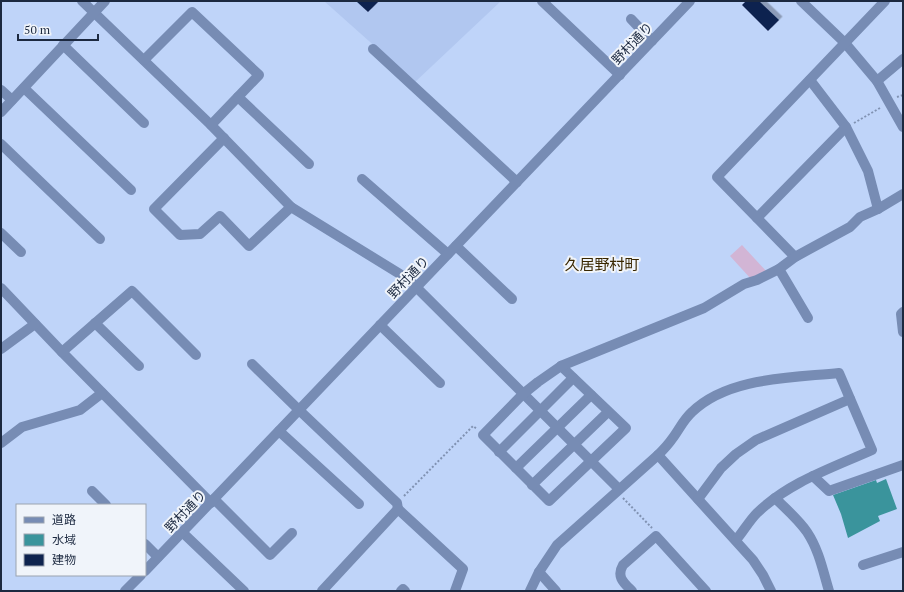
<svg xmlns="http://www.w3.org/2000/svg" width="904" height="592" font-family="'PT Serif','Noto Sans JP',serif">
  <defs>
    <filter id="shadow"><feDropShadow dx="3.5" dy="-3.5" stdDeviation="0" flood-color="#0004"/></filter>
  </defs>
  <rect width="100%" height="100%" fill="#bfd4f9"/>
  <!-- built -->
  <path fill="#b1c7f0" d="M 324,1 L 501,1 L 415,82 Z"/>
  <!-- green -->
  <path fill="#d2b5d5" d="M 742,245 L 767,272 L 751,279 L 730,256 Z"/>
  <!-- water -->
  <path fill="#3a949c" d="M 886,479 L 897,509 L 878,516 L 880,521 L 848,538 L 841,514 L 833,495 L 876,480 L 877,483 Z"/>
  <!-- building -->
  <g fill="#0e234f" filter="url(#shadow)">
    <path d="M 356,1 L 379,1 L 368,12 Z"/>
    <path d="M 746,1 L 759,1 L 779,20 L 768,31 L 742,5 Z"/>
  </g>
  <g fill="none" stroke-linecap="round" stroke-linejoin="round">
    <!-- path -->
    <g stroke="#8092b2" stroke-width="2" stroke-dasharray="2 2" stroke-linecap="butt">
      <path d="M 897,97 L 903,95"/>
      <path d="M 854,123 L 880,108"/>
      <path d="M 404,496 L 473,426 L 477,429"/>
      <path d="M 623,498 L 652,528"/>
    </g>
    <!-- minor -->
    <g stroke="#778cb4" stroke-width="10">
      <path d="M 82,1 L 211,125 L 291,207 L 408,279 L 619,489"/>
      <path d="M 542,1 L 620,75"/>
      <path d="M 801,1 L 845,43 L 877,81 L 903,127"/>
      <path d="M 631,19 L 652,41"/>
      <path d="M 63,45 L 144,123"/>
      <path d="M 373,49 L 517,182"/>
      <path d="M 144,60 L 192,12 L 259,75 L 211,125"/>
      <path d="M 810,80 L 846,127 L 868,171 L 878,209"/>
      <path d="M 877,81 L 903,59"/>
      <path d="M 24,88 L 131,190"/>
      <path d="M 1,90 L 12,100"/>
      <path d="M 238,97 L 309,164"/>
      <path d="M 1,112 L 105,1"/>
      <path d="M 224,138 L 154,209 L 180,235 L 200,234 L 220,216 L 249,246 L 291,207"/>
      <path d="M 1,144 L 100,239"/>
      <path d="M 362,179 L 448,254"/>
      <path d="M 757,218 L 846,127"/>
      <path d="M 1,233 L 21,252"/>
      <path d="M 456,246 L 512,299"/>
      <path d="M 795,257 L 717,177 L 885,1"/>
      <path d="M 779,269 L 808,318"/>
      <path d="M 1,288 L 62,352 L 211,503"/>
      <path d="M 903,312 L 901,314 L 903,332"/>
      <path d="M 95,323 L 139,366"/>
      <path d="M 380,325 L 440,383"/>
      <path d="M 1,349 L 35,324"/>
      <path d="M 62,352 L 132,291 L 196,355"/>
      <path d="M 252,364 L 299,410 L 397,503 L 398,509"/>
      <path d="M 561,366 L 626,428 L 549,501 L 483,435 L 523,394 L 538,382 Z"/>
      <path d="M 561,366 L 704,308 L 744,284 L 757,280 L 779,269 L 795,257 L 850,227 L 860,217 L 878,209 L 903,194"/>
      <path d="M 279,431 L 359,504"/>
      <path d="M 1,443 L 22,427 L 80,410 L 102,393"/>
      <path d="M 499,452 L 573,378"/>
      <path d="M 658,455 L 753,560 L 763,575 L 771,591"/>
      <path d="M 516,468 L 591,395"/>
      <path d="M 813,476 L 829,491 L 903,465"/>
      <path d="M 532,485 L 608,412"/>
      <path d="M 92,491 L 106,505"/>
      <path d="M 775,498 C 786,509 798,519 807,532 C 819,550 823,571 829,591"/>
      <path d="M 214,499 L 270,555 L 292,533"/>
      <path d="M 698,499 L 721,468 L 736,454 L 756,440 L 850,399"/>
      <path d="M 182,532 L 244,591"/>
      <path d="M 145,544 L 158,557"/>
      <path d="M 863,565 L 903,552"/>
      <path d="M 145,571 L 690,1"/>
      <path d="M 539,572 L 556,591"/>
      <path d="M 125,591 L 141,575"/>
      <path d="M 322,591 L 398,509 L 463,569 L 455,591"/>
      <path d="M 401,591 L 403,589 L 405,591"/>
      <path d="M 530,591 L 539,572 L 557,545 L 658,455 C 663,450 668,445 672,439 C 679,430 683,420 692,412 C 728,377 791,378 839,373 L 872,450 C 832,468 789,482 757,513 C 749,521 743,532 736,540"/>
      <path d="M 632,591 C 624,583 616,577 623,565 L 656,536 L 706,591"/>
    </g>
  </g>
  <g text-anchor="middle" stroke-width="4" stroke-linejoin="round" paint-order="stroke">
    <!-- street labels -->
    <g font-size="13" fill="#1c2940" stroke="#f0f4fa">
      <text transform="translate(632 43) rotate(-46)" y="5">野村通り</text>
      <text transform="translate(408 277) rotate(-46)" y="5">野村通り</text>
      <text transform="translate(185 511) rotate(-46)" y="5">野村通り</text>
    </g>
    <!-- quarter labels -->
    <g font-size="15" fill="#392700" stroke="#f0f4fa">
      <text x="602" y="270">久居野村町</text>
    </g>
  </g>
  <!-- border -->
  <rect width="904" height="592" fill="none" stroke="#1c2940" stroke-width="4"/>
  <!-- legend -->
  <rect x="16" y="504" width="130" height="72" fill="#f0f4fa" stroke="#9ba3b0"/>
  <rect x="24" y="517" width="20" height="6" fill="#778cb4" stroke="#9ba3b0"/>
  <text x="52" y="524" font-size="12" fill="#1c2940">道路</text>
  <rect x="24" y="534" width="20" height="12" fill="#3a949c" stroke="#9ba3b0"/>
  <text x="52" y="544" font-size="12" fill="#1c2940">水域</text>
  <rect x="24" y="554" width="20" height="12" fill="#0e234f" stroke="#9ba3b0"/>
  <text x="52" y="564" font-size="12" fill="#1c2940">建物</text>
  <!-- scale -->
  <path d="M18 34v6h80v-6" fill="none" stroke="#1c2940" stroke-width="2"/>
  <text x="24" y="34" font-size="12" fill="#1c2940" stroke="#f0f4fa" stroke-width="3" paint-order="stroke">50 m</text>
</svg>
